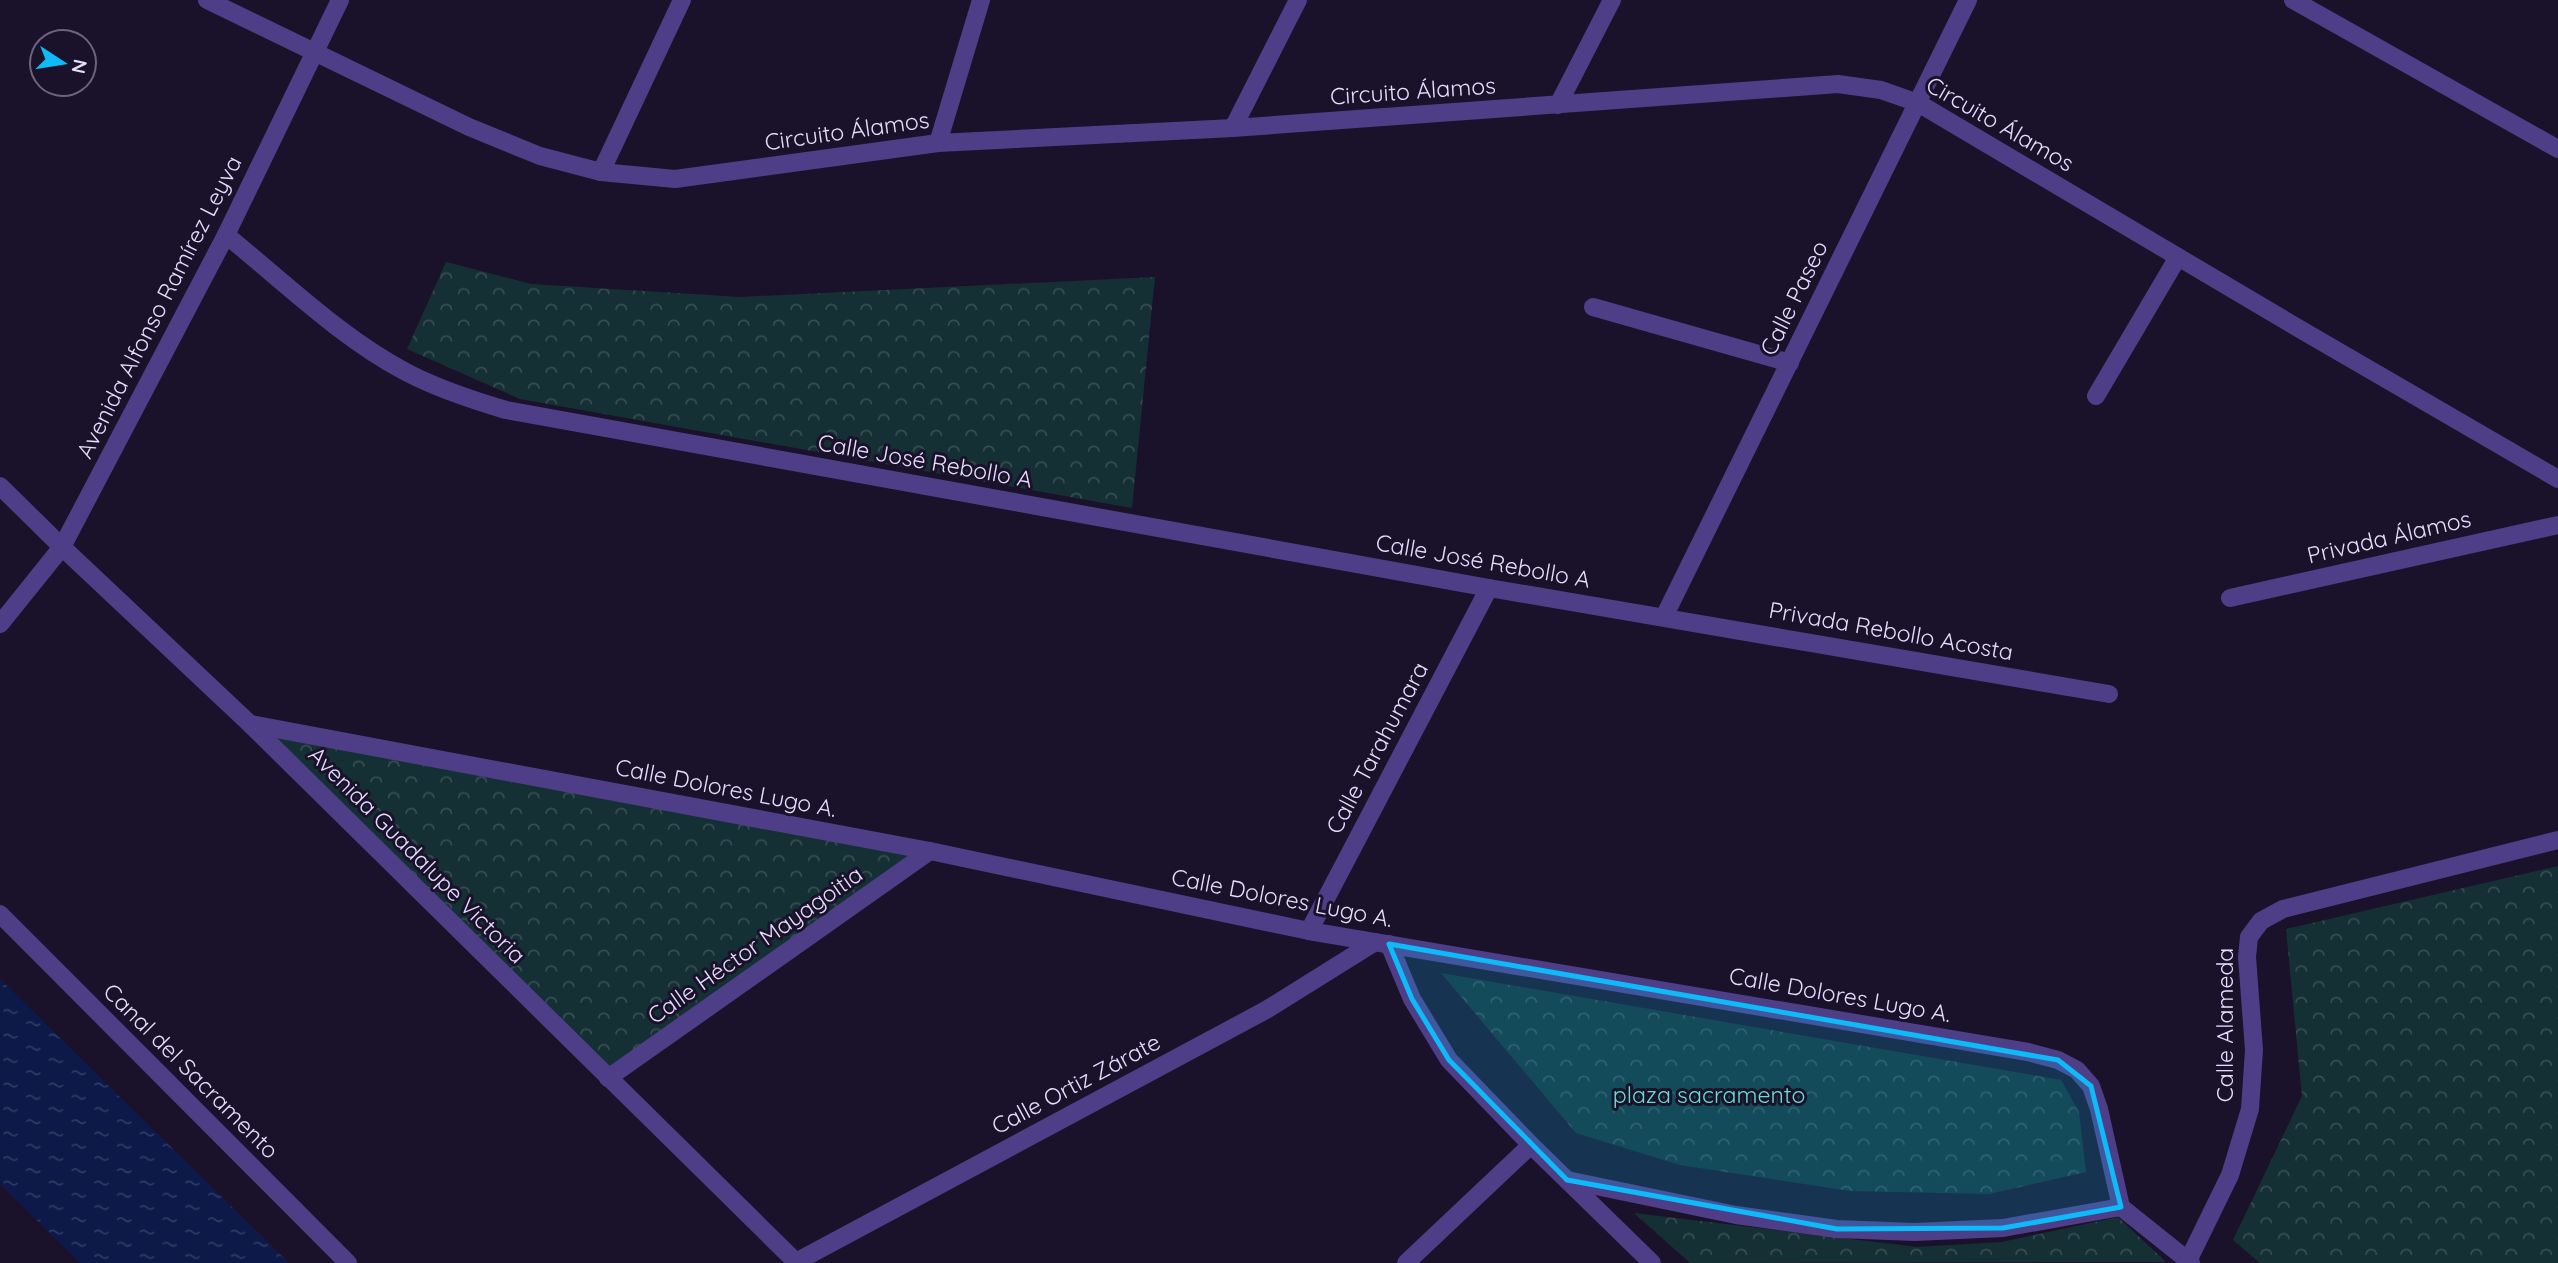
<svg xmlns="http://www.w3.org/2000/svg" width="2558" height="1263" font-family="Quicksand,sans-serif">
  <defs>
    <pattern id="forest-crowns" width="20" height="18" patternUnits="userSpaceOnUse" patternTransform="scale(1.75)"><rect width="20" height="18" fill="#153034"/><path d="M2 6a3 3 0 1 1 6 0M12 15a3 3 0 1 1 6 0" fill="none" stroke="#374d52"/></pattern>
    <pattern id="water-ripples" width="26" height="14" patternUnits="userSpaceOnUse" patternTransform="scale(1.75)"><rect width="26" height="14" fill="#0d1948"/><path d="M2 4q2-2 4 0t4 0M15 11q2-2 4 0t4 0" fill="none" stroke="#303a63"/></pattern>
  </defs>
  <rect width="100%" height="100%" fill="#1a122a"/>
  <!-- forest -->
  <g fill="url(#forest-crowns)">
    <path d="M 446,262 L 531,284 L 740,297 L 1155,277 L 1132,508 L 520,399 L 407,349 Z"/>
    <path d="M 251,725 L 921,853 L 609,1076 Z"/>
    <path d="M 2558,866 L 2558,1263 L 2260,1263 L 2233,1240 L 2302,1096 L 2286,929 Z"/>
    <path d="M 1441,973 L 2061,1080 L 2079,1112 L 2086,1172 L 1989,1194 L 1850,1191 L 1680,1165 L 1576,1133 Z"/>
    <path d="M 1634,1213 L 1917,1247 L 2002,1242 L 2118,1217 L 2166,1262 L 1690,1263 Z"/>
  </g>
  <!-- water -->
  <path fill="url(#water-ripples)" d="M 0,979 L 289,1263 L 80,1263 L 0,1184 Z"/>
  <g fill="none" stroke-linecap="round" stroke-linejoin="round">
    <!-- minor -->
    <g stroke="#4d3e87" stroke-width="18">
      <path d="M 207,0 L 469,127 L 540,156 L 601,172 L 675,179 L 938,143 L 1233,128 L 1838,84 L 1881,90 L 1918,103 L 2298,328 L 2558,479"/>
      <path d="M 2293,0 L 2558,149"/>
      <path d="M 1558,105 L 1612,0"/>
      <path d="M 1233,128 L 1298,0"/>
      <path d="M 938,143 L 981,0"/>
      <path d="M 601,172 L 682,0"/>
      <path d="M 226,235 C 283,281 341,338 406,372 C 438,389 472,400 506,410 L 1489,588 L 2109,694"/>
      <path d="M 1593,307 L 1790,363"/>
      <path d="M 2096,396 L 2178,257"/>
      <path d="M 0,486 L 62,547 L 250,724 L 797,1263"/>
      <path d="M 2230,598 L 2558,525"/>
      <path d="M 1664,617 L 1968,0"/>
      <path d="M 0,624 L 62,547 L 226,235 L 340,0"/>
      <path d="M 250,724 L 930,851 L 1309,931 L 2028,1052 L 2058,1060 L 2077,1070 L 2091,1086 L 2099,1109 L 2121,1207 L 2191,1263"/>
      <path d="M 0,914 L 348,1263"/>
      <path d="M 1309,931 L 1489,588"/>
      <path d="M 1389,944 L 1412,999 L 1449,1060 L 1531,1145 L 1652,1263"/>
      <path d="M 608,1078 L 930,851"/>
      <path d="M 1567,1180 L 1736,1215 L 1837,1229 L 1915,1232 L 2003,1228 L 2121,1207"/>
      <path d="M 796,1262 L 1266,1010 L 1375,942"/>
      <path d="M 1406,1263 L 1531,1145"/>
      <path d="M 2187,1263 L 2230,1175 L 2250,1109 L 2254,1050 L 2247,957 L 2249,937 L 2261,921 L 2283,909 L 2558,840"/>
    </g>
  </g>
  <!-- marked area -->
  <path fill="#0ebaf7" fill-opacity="0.2" stroke="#0ebaf7" stroke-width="5" stroke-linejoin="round" d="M 1389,944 L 2058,1060 L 2091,1086 L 2121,1207 L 2003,1228 L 1837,1229 L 1567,1180 L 1449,1060 L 1412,999 Z"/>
  <g text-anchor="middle" stroke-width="6" stroke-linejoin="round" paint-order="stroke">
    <!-- street labels -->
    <g font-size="23" fill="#e5dcfe" stroke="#1a122a">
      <text transform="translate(1413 91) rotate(-4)" y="8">Circuito Álamos</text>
      <text transform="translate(2000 124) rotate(30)" y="8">Circuito Álamos</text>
      <text transform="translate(847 131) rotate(-8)" y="8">Circuito Álamos</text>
      <text transform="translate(1794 298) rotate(-64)" y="8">Calle Paseo</text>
      <text transform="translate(159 307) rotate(-63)" y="8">Avenida Alfonso Ramírez Leyva</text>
      <text transform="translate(925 461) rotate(10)" y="8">Calle José Rebollo A</text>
      <text transform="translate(2389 537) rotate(-13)" y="8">Privada Álamos</text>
      <text transform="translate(1483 561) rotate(10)" y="8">Calle José Rebollo A</text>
      <text transform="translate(1891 631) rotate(10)" y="8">Privada Rebollo Acosta</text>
      <text transform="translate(1377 748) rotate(-62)" y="8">Calle Tarahumara</text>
      <text transform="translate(726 788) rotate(11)" y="8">Calle Dolores Lugo A.</text>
      <text transform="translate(417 855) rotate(45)" y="8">Avenida Guadalupe Victoria</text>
      <text transform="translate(1282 898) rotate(11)" y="8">Calle Dolores Lugo A.</text>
      <text transform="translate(755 945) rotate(-35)" y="8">Calle Héctor Mayagoitia</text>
      <text transform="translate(1840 995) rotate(10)" y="8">Calle Dolores Lugo A.</text>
      <text transform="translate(2225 1025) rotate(-90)" y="8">Calle Alameda</text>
      <text transform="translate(191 1071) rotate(45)" y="8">Canal del Sacramento</text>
      <text transform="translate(1076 1084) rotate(-28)" y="8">Calle Ortiz Zárate</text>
    </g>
    <!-- park labels -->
    <g font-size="23" fill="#68ddd3" stroke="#1a122a">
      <text x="1709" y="1103">plaza sacramento</text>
    </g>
  </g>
  <!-- north arrow -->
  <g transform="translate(63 63) rotate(102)"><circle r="33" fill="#1a122a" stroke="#6b637f" stroke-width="2"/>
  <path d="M0-5L12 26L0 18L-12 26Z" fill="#0ebaf7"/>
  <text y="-10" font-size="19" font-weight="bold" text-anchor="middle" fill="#e5dcfe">N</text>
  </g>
</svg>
